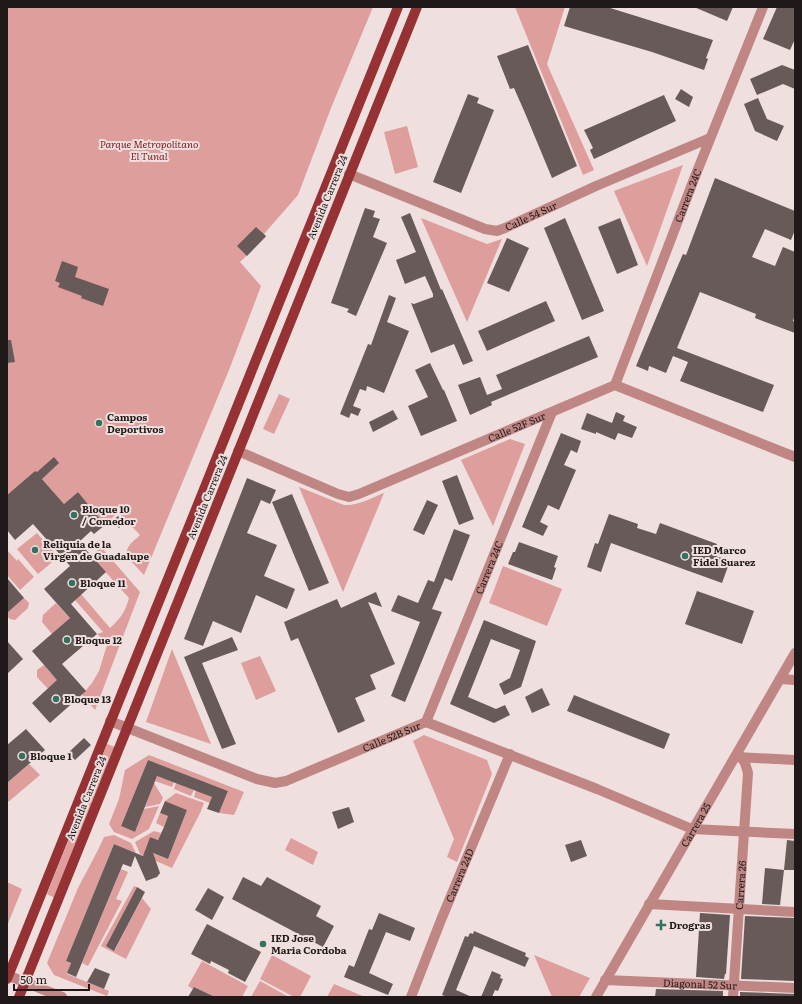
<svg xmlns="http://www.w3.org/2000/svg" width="802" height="1004" font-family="Literata,serif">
  <rect width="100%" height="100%" fill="#efdfde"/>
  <!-- green -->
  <g fill="#de9e9b">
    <path d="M 7,7 L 373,7 L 331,108 L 298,195 L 264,234 L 266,237 L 240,262 L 261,286 L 229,370 L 144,575 L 127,557 C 124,547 134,541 140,535 L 118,512 L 105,525 L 78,492 L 64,504 L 35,471 L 7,495 Z"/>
    <path d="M 515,7 L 565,7 L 547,64 L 594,170 L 583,175 Z"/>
    <path d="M 407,126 L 418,167 L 395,174 L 384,132 Z"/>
    <path d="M 683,165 L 647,266 L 614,191 Z"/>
    <path d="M 421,218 L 487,244 L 502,239 L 467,322 Z"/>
    <path d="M 279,394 L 290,399 L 274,434 L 263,429 Z"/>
    <path d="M 510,439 L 525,444 L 493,526 L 461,460 Z"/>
    <path d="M 299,487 L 344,505 C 358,506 371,498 384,493 L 343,592 Z"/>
    <path d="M 37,533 L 58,557 L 38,574 L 17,549 Z"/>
    <path d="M 101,547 L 140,592 L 95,710 L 82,695 L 92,683 L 99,671 L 107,645 L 104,640 L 97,634 L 103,632 L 75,600 L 81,594 L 110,628 C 121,618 125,612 129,598 L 91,556 Z"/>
    <path d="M 7,550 L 17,561 L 18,559 L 34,577 L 20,590 L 7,575 Z"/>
    <path d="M 503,566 L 562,589 L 547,626 L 489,603 Z"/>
    <path d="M 24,598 L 29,603 L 28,608 L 15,620 L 10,619 L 7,616 L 7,613 Z"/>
    <path d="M 56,603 L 70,618 L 52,634 L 42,622 L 43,615 Z"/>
    <path d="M 172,649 L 211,744 L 146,722 Z"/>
    <path d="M 260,656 L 276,691 L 256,700 L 241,663 Z"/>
    <path d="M 44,665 L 51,673 L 61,677 L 48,689 L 37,677 L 37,670 Z"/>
    <path d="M 424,735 L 487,760 L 492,774 L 457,862 L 447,857 L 454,839 L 413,741 Z"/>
    <path d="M 107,744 L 115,747 L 55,898 L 47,894 Z"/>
    <path d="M 149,755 L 244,792 L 234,815 L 219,813 L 228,791 L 148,760 L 121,826 L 135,832 L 144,809 L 159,806 L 149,829 L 132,839 L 114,832 L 109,824 L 119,799 L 125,770 Z"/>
    <path d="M 29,764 L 40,775 L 7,803 L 7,783 Z"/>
    <path d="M 157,776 L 174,782 L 172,787 L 155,781 Z"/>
    <path d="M 154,783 L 163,798 L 160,804 L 145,807 Z"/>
    <path d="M 176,783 L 194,790 L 191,796 L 174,789 Z"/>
    <path d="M 196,790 L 212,797 L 210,803 L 194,797 Z"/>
    <path d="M 176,793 L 204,803 L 201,811 L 172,868 L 140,854 L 135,842 L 154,831 L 161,833 L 158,840 L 150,837 L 145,850 L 168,859 L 187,810 L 165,801 Z"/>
    <path d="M 160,813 L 168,816 L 164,827 L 156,823 Z"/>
    <path d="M 114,835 L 131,843 L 136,853 L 114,844 L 66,961 L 71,963 L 67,974 L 109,991 L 107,996 L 54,975 L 47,963 L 78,888 L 98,850 L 104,837 Z"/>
    <path d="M 291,838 L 318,852 L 313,865 L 285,850 Z"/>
    <path d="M 121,869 L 128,872 L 116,899 L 122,901 L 88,966 L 82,963 Z"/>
    <path d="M 7,882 L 22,889 L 7,926 Z"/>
    <path d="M 134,886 L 137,887 L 106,946 L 115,950 L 142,898 L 151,909 L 126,959 L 101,946 Z"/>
    <path d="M 272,955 L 311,976 L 300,997 L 294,997 L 260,979 Z"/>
    <path d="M 534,955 L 590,978 L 579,997 L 552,997 Z"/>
    <path d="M 202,961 L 248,986 L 242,997 L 215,997 L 194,987 L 193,989 L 188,986 Z"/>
    <path d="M 260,981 L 289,997 L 251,997 Z"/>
    <path d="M 334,984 L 365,997 L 327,997 Z"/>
  </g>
  <!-- building -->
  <g fill="#685a59">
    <path d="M 570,7 L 607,7 L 713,40 L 706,58 L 708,59 L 704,70 L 652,52 L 564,26 Z"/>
    <path d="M 694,7 L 733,7 L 727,21 Z"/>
    <path d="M 777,7 L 795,7 L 795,39 L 790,50 L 763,39 Z"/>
    <path d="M 528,45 L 577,166 L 552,178 L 525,113 L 514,88 L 510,89 L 497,56 Z"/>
    <path d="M 782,65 L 795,70 L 795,89 L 783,84 L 757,95 L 750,79 Z"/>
    <path d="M 681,89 L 693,97 L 689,107 L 675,99 Z"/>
    <path d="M 468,94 L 479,98 L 477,103 L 494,110 L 461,193 L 433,182 Z"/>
    <path d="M 664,95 L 676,121 L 594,159 L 590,150 L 593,148 L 584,130 Z"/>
    <path d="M 758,98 L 767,119 L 784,126 L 777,141 L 755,131 L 744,104 Z"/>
    <path d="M 715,178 L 795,211 L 795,230 L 791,240 L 765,229 L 752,257 L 775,266 L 783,247 L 795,252 L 795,315 L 793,321 L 795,322 L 795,333 L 755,318 L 756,314 L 700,292 L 677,348 L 774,385 L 763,412 L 680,381 L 688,362 L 673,356 L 666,373 L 649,366 L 648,371 L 636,366 L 676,270 L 683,254 L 686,255 Z"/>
    <path d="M 365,208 L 375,211 L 373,217 L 380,219 L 373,237 L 387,243 L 356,316 L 347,312 L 349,309 L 331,303 Z"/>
    <path d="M 410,213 L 441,290 L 442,289 L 473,361 L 463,365 L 454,344 L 431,353 L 411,303 L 414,304 L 433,297 L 433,294 L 425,276 L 405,284 L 396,260 L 416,252 L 401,217 Z"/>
    <path d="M 565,218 L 604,311 L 582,320 L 544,228 Z"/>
    <path d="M 620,218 L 638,265 L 617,274 L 598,227 Z"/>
    <path d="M 256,227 L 266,236 L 247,256 L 237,246 Z"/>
    <path d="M 507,238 L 529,248 L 509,292 L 487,283 Z"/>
    <path d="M 62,261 L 78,267 L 75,277 L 109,289 L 103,306 L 81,298 L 82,296 L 58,287 L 60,283 L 55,281 Z"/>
    <path d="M 389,295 L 396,298 L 387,322 L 409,331 L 384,393 L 367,386 L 366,391 L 360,389 L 353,406 L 361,409 L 358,416 L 351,413 L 349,418 L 340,414 L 368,344 L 371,345 Z"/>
    <path d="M 546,301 L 555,321 L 487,351 L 478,331 Z"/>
    <path d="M 589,336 L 598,357 L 491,402 L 492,405 L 470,415 L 458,385 L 480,377 L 487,395 L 502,389 L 496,375 Z"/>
    <path d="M 7,340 L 11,340 L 15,362 L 7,363 Z"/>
    <path d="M 430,363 L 443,390 L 444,390 L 457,421 L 421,436 L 408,406 L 428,397 L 415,370 Z"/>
    <path d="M 393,410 L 398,419 L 373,432 L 369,422 Z"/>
    <path d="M 616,412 L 625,416 L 623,421 L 637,427 L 632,438 L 618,433 L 615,440 L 596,432 L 596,434 L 581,429 L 587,413 L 612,423 Z"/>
    <path d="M 561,433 L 581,441 L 577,453 L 571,450 L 564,465 L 576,470 L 559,510 L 548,505 L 540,522 L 548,526 L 543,536 L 522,527 Z"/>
    <path d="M 54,457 L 59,463 L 42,479 L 64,504 L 78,492 L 105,525 L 94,534 L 91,531 L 79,542 L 106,572 L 71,604 L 97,634 L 62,664 L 86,691 L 50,723 L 32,703 L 57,680 L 32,651 L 70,618 L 44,589 L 70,566 L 33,524 L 15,540 L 7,530 L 7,495 L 35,471 L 37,472 Z"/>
    <path d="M 457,475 L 474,519 L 459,525 L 442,481 Z"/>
    <path d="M 247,478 L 276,490 L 270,504 L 261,500 L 247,533 L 277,545 L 264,576 L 295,589 L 287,609 L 256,595 L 241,633 L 213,621 L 203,646 L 184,639 Z"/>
    <path d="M 292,494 L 329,583 L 309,591 L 272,502 Z"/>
    <path d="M 427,500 L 438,505 L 424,535 L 413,530 Z"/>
    <path d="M 609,514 L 638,524 L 637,528 L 656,534 L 660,523 L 717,544 L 713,555 L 730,561 L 722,583 L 611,543 L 601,572 L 587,567 L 595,543 L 598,544 Z"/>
    <path d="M 118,516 L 125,523 L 119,528 L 112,521 Z"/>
    <path d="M 454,529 L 470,535 L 452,581 L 445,578 L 432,609 L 442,612 L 405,702 L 391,696 L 420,622 L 391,611 L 398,595 L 418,603 L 428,580 L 434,582 Z"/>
    <path d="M 519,542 L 558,556 L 554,567 L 556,568 L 552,580 L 508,564 L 513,552 L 515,552 Z"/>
    <path d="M 7,578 L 24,598 L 7,613 Z"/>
    <path d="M 697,591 L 754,611 L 742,644 L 685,624 Z"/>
    <path d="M 376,592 L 382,607 L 368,602 L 395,664 L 370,675 L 376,689 L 355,698 L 365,721 L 338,733 L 298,638 L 291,641 L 284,622 L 337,599 L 341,608 Z"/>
    <path d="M 484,620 L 536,641 L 521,687 L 504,695 L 499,684 L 510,678 L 520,650 L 491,639 L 468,697 L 496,709 L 505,705 L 510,715 L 494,723 L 450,704 Z"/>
    <path d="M 232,637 L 238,650 L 202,663 L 236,744 L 222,749 L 184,657 Z"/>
    <path d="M 7,641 L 23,659 L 7,674 Z"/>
    <path d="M 542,688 L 550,705 L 532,713 L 525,697 Z"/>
    <path d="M 574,695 L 670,734 L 664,749 L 567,711 Z"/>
    <path d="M 26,729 L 45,750 L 7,783 L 7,745 Z"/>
    <path d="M 84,738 L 91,745 L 75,760 L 68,753 Z"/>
    <path d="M 148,760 L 228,791 L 219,813 L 207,809 L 212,797 L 157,776 L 135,832 L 121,826 Z"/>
    <path d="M 165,801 L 187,810 L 168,859 L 153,853 L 160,873 L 157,877 L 146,881 L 135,856 L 131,867 L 123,864 L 76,977 L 67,973 L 71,963 L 66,961 L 114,844 L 143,856 L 150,837 L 158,840 L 164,827 L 168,816 L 160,813 Z"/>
    <path d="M 349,807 L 354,822 L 338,829 L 332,812 Z"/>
    <path d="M 581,840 L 587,856 L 571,862 L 565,845 Z"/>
    <path d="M 787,840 L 795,841 L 795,870 L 784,870 Z"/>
    <path d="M 765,868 L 784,870 L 780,905 L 762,904 Z"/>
    <path d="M 243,877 L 261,886 L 267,877 L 321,906 L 316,916 L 334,926 L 323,947 L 232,899 Z"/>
    <path d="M 137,887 L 145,892 L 114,951 L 106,946 Z"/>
    <path d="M 208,888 L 224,897 L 212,920 L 195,910 Z"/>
    <path d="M 379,913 L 415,928 L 410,941 L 386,932 L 369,973 L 393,984 L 388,995 L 344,977 L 349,965 L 354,967 L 369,929 L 372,930 Z"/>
    <path d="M 700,913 L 730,915 L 726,974 L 725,974 L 724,979 L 696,977 Z"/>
    <path d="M 745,916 L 795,918 L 795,981 L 741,979 Z"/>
    <path d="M 207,924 L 261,952 L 245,982 L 228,973 L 229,970 L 211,961 L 210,964 L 191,954 Z"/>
    <path d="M 474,931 L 526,953 L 525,956 L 529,958 L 525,967 L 474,946 L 456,990 L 472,997 L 448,997 L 442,995 L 465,936 L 468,937 L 470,933 L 473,934 Z"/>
    <path d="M 95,968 L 110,974 L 104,989 L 87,982 Z"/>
    <path d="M 492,971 L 501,975 L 500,978 L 503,979 L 498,991 L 495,990 L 492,997 L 481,997 Z"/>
    <path d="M 194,987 L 215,997 L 188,997 Z"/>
    <path d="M 656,989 L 723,991 L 723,997 L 655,997 Z"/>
    <path d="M 740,992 L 795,994 L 795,997 L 740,997 Z"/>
  </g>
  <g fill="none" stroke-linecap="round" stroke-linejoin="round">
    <!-- minor -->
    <g stroke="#bf8683" stroke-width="10">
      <path id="s1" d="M 349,174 L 485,229 L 497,231 L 505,228 L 596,186 L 710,138"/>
      <path id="s2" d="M 615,385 L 694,179 L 763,7"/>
      <path id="s3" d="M 238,451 L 338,494 L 349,497 L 359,494 L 615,385 L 795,457"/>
      <path d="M 780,679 L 795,680"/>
      <path id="s4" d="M 110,721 L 257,779 L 275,783 L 286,781 L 426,722 L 597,789 L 692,829 L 795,834"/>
      <path id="s5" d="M 426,722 L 552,412"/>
      <path d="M 737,757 L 795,760"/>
      <path d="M 649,904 L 795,912"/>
      <path d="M 7,975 L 62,997"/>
      <path id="s6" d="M 605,980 L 795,988"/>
      <path id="s7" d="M 411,997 L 441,920 L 510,754"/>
      <path id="s8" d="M 596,997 L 795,653"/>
      <path id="s9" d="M 733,997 L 748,773 L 745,763 L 741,757"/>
    </g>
    <!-- major -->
    <g stroke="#963234" stroke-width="10">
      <path d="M 7,979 L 398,7"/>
      <path d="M 19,997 L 417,7"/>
    </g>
  </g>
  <!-- markers -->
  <g fill="#327260" stroke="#efdfde" stroke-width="1.5">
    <circle cx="99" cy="423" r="4"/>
    <circle cx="74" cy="515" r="4"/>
    <circle cx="35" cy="550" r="4"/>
    <circle cx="685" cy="556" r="4"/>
    <circle cx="72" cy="583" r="4"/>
    <circle cx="67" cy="640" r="4"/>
    <circle cx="56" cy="699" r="4"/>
    <circle cx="22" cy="756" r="4"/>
    <path d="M659 919h4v4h4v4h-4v4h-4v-4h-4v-4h4z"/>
    <circle cx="263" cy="944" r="4"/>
  </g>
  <g text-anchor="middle" stroke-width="4" stroke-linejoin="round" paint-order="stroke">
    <!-- park labels -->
    <g font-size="10" font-style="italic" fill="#7f2226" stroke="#efdfde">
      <text x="149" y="148">Parque Metropolitano<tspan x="149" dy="12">El Tunal</tspan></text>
    </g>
    <!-- street labels -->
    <g font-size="10" fill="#1f1a19" stroke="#efdfde">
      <text dy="4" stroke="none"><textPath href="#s2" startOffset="203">Carrera 24C</textPath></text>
      <text transform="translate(327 197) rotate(-68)" y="4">Avenida Carrera 24</text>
      <text dy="4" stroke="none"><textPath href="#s1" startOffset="196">Calle 54 Sur</textPath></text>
      <text dy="4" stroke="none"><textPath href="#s3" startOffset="302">Calle 52F Sur</textPath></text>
      <text transform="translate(207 497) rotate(-68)" y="4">Avenida Carrera 24</text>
      <text dy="4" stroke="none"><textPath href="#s5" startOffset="167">Carrera 24C</textPath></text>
      <text dy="4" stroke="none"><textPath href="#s4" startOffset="302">Calle 52B Sur</textPath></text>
      <text transform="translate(86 798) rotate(-68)" y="4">Avenida Carrera 24</text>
      <text dy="4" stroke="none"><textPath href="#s8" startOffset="199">Carrera 25</textPath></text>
      <text dy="4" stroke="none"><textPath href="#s7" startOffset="131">Carrera 24D</textPath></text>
      <text dy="4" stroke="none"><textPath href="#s9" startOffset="112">Carrera 26</textPath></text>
      <text dy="4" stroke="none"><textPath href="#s6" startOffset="95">Diagonal 52 Sur</textPath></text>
    </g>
    <!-- poi labels -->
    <g font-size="10" font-weight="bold" fill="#1f1a19" stroke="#efdfde" text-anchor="start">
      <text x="107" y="421">Campos<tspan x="107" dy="12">Deportivos</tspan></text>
      <text x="82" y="513">Bloque 10<tspan x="82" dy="12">/ Comedor</tspan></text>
      <text x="43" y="548">Reliquia de la<tspan x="43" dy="12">Virgen de Guadalupe</tspan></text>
      <text x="693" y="554">IED Marco<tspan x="693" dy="12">Fidel Suarez</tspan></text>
      <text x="80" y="587">Bloque 11</text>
      <text x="75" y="644">Bloque 12</text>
      <text x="64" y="703">Bloque 13</text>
      <text x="30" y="760">Bloque 1</text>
      <text x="669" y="929">Drogras</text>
      <text x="271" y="942">IED Jose<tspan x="271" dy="12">Maria Cordoba</tspan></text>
    </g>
  </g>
  <!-- border -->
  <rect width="802" height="1004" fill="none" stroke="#1f1a19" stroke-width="16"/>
  <!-- scale -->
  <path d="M14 984v6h75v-6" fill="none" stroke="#1f1a19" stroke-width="2"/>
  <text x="20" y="984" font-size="12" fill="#1f1a19" stroke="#efdfde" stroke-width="3" paint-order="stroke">50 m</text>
</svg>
